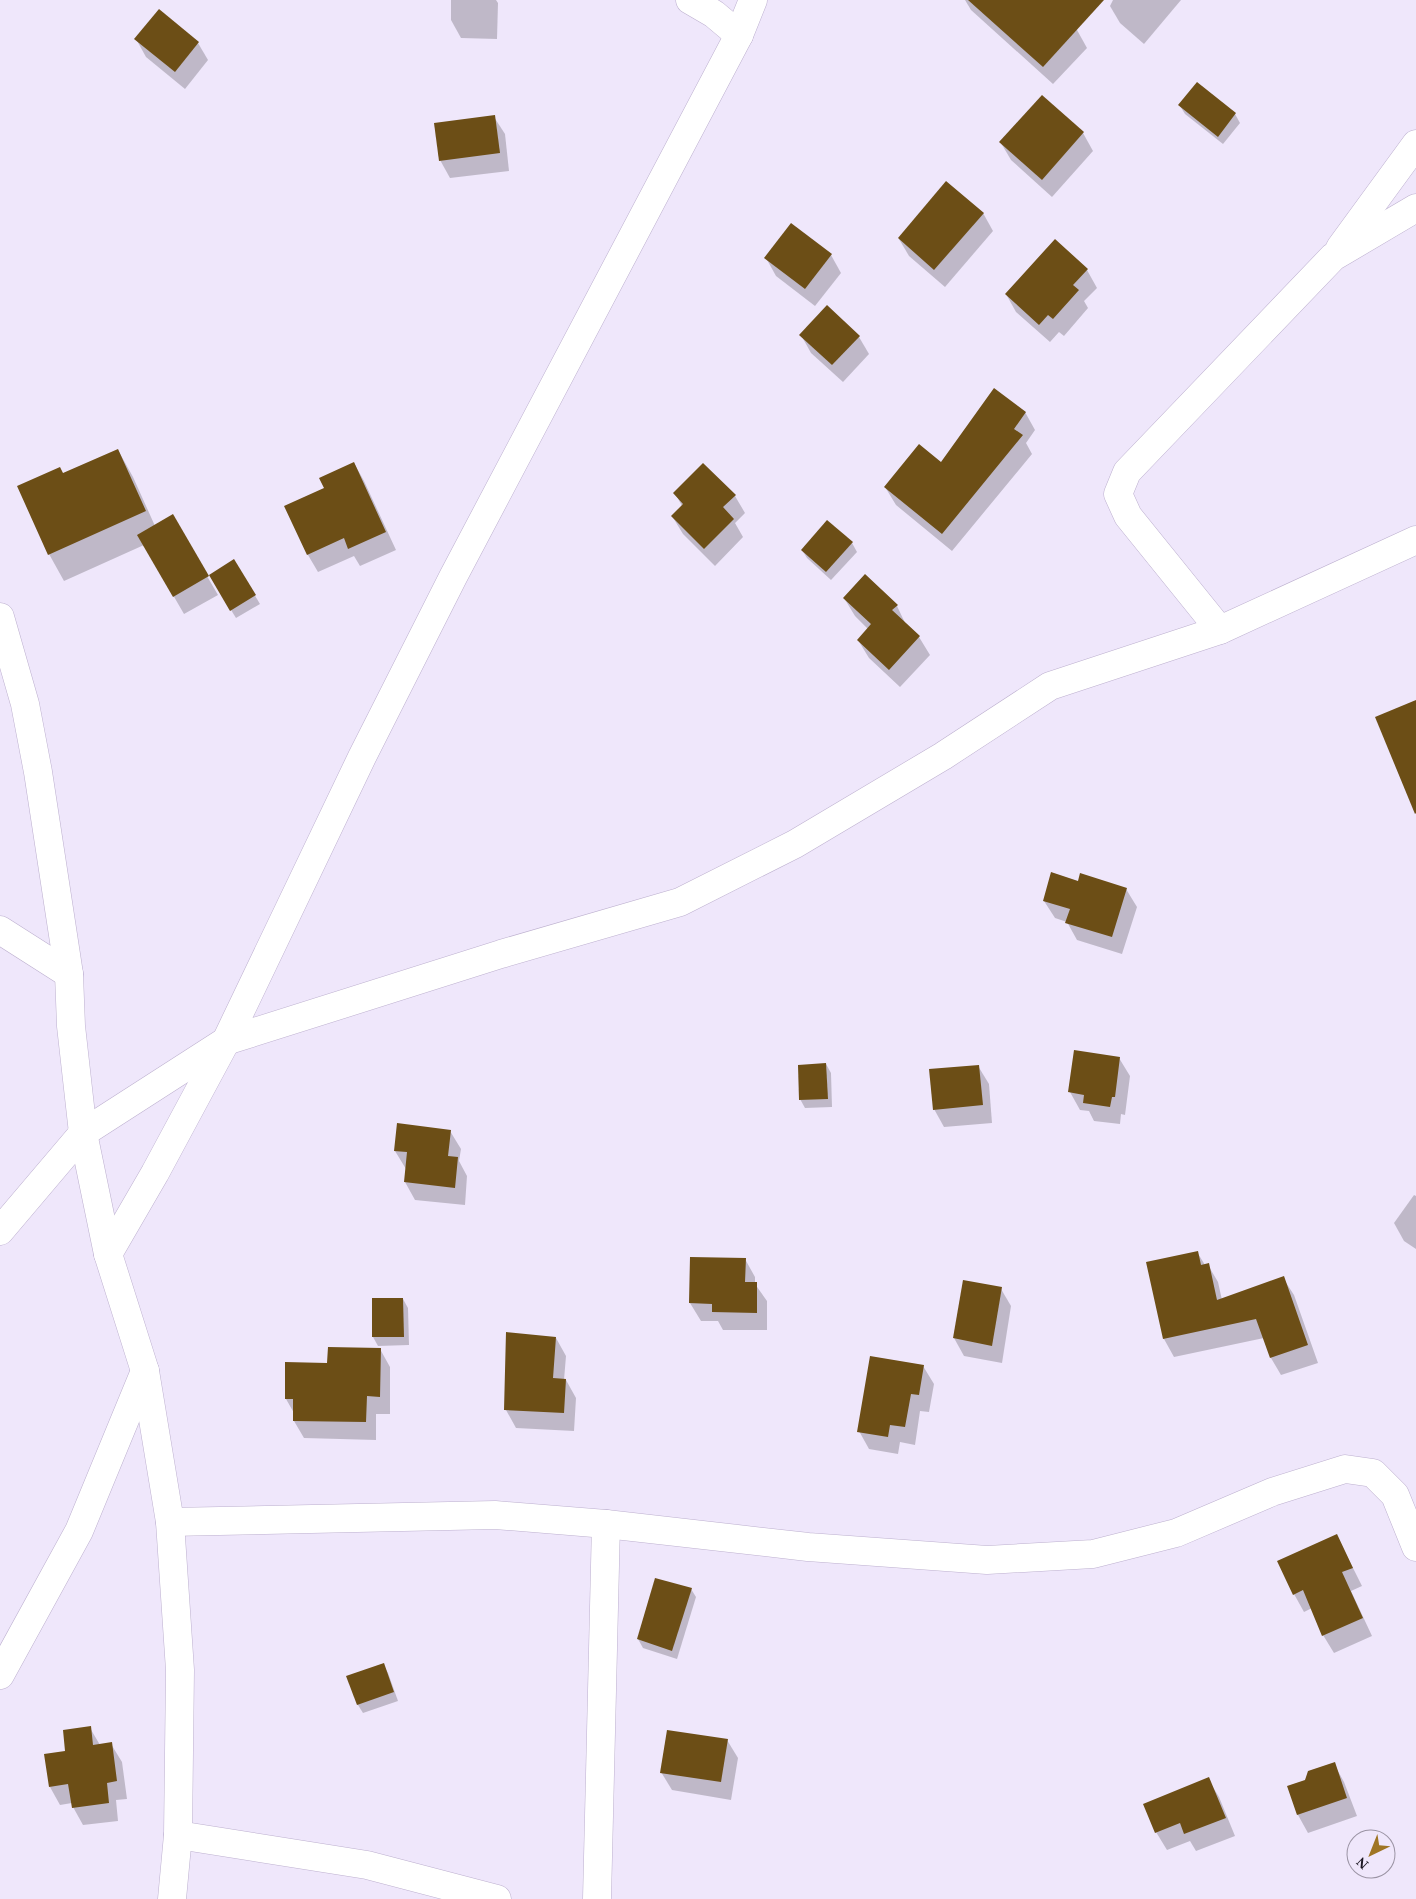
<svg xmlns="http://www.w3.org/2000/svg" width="1416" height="1899" font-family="Georgia,serif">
  <rect width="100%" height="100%" fill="#efe7fb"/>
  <!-- shadow -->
  <g fill="#0003">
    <path d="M 451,0 L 496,0 L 498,3 L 497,39 L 461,38 L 451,20 Z"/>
    <path d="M 965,0 L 1044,0 L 1077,30 L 1087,48 L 1053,84 L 971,10 Z"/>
    <path d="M 1113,0 L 1181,0 L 1144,44 L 1120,23 L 1110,6 Z"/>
    <path d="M 136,39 L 198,43 L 208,60 L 185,89 L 146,57 Z"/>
    <path d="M 1180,106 L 1235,114 L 1240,123 L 1223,144 L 1185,114 Z"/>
    <path d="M 494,117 L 505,134 L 509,171 L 450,178 L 440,160 Z"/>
    <path d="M 1083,133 L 1093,151 L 1052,197 L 1011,160 L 1001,143 Z"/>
    <path d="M 983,213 L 993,231 L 945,287 L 909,256 L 899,239 Z"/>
    <path d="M 831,255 L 841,273 L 815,306 L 776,276 L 766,258 Z"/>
    <path d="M 1087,270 L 1097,288 L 1084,301 L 1088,308 L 1064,336 L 1059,332 L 1050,342 L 1016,312 L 1006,294 Z"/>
    <path d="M 801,335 L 859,337 L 869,354 L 843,382 L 811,353 Z"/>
    <path d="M 1025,412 L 1035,430 L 1026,443 L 1032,454 L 952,551 L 896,505 L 885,487 L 941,464 Z"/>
    <path d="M 118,450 L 133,477 L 155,526 L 172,516 L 218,595 L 184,614 L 144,545 L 64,581 L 49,554 L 63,475 Z"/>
    <path d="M 354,463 L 364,481 L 396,550 L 360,566 L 354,556 L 318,572 L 308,555 L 286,506 L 325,489 Z"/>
    <path d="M 675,493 L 735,496 L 745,513 L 735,523 L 743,537 L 715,566 L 683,534 L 672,516 L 682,506 Z"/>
    <path d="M 852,543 L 857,552 L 831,580 L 807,558 L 802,550 Z"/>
    <path d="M 234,561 L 260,604 L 236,618 L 210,576 Z"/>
    <path d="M 844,598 L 897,606 L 906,625 L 919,637 L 930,655 L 900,687 L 869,658 L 858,640 L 868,629 L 855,616 Z"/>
    <path d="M 1078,882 L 1126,889 L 1137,907 L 1122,954 L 1077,940 L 1067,922 L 1055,918 L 1044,901 Z"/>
    <path d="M 1119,1058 L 1130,1076 L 1125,1115 L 1121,1114 L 1120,1124 L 1094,1121 L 1089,1111 L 1080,1110 L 1070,1092 Z"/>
    <path d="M 826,1064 L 831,1073 L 832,1107 L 805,1108 L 800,1099 Z"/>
    <path d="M 978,1066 L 989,1084 L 992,1123 L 944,1127 L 934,1109 Z"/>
    <path d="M 450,1131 L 461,1149 L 459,1161 L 467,1176 L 465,1205 L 415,1200 L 405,1182 L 406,1169 L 395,1151 Z"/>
    <path d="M 1414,1195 L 1416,1196 L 1416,1249 L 1404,1241 L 1394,1223 Z"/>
    <path d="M 1197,1252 L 1205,1265 L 1208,1265 L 1218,1282 L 1222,1300 L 1283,1278 L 1294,1295 L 1318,1363 L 1281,1375 L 1271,1358 L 1264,1338 L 1174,1357 L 1164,1339 L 1148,1263 Z"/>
    <path d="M 745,1259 L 755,1277 L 755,1284 L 767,1301 L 767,1330 L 723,1330 L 718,1321 L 701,1321 L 690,1303 Z"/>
    <path d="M 964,1282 L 1001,1289 L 1011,1306 L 1002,1363 L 964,1356 L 954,1338 Z"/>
    <path d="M 403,1299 L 408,1308 L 409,1345 L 378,1346 L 373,1337 Z"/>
    <path d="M 556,1338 L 566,1356 L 564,1380 L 566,1380 L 576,1398 L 574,1431 L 516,1428 L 506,1410 Z"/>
    <path d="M 380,1349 L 390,1367 L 390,1414 L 376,1414 L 376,1440 L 304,1438 L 294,1421 L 294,1413 L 286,1399 L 329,1364 Z"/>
    <path d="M 923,1366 L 934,1384 L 929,1412 L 920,1411 L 915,1445 L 900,1442 L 898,1454 L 869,1449 L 859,1431 Z"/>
    <path d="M 1337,1536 L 1362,1586 L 1351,1591 L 1372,1636 L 1334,1653 L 1323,1635 L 1312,1608 L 1304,1612 L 1294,1594 Z"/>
    <path d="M 691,1589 L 696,1597 L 677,1659 L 643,1648 L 638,1639 Z"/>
    <path d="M 383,1664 L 388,1673 L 398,1701 L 363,1713 L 358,1705 L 348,1676 Z"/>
    <path d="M 90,1728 L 100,1745 L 111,1744 L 122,1762 L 127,1799 L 116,1800 L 118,1821 L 83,1825 L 73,1807 L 72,1803 L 60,1805 L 50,1787 L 67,1752 Z"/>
    <path d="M 727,1740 L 738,1758 L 731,1800 L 672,1790 L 661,1772 Z"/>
    <path d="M 1334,1764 L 1344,1782 L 1357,1816 L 1308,1833 L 1298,1815 L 1288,1787 L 1306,1781 Z"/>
    <path d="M 1208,1779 L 1219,1797 L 1235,1836 L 1196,1851 L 1190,1841 L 1167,1850 L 1156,1832 Z"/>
  </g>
  <!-- building -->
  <g fill="#6c4e16">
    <path d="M 968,0 L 1104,0 L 1043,67 Z"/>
    <path d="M 159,9 L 199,42 L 175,72 L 134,39 Z"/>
    <path d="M 1197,82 L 1236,113 L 1218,137 L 1178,105 Z"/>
    <path d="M 1042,95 L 1084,132 L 1042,180 L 999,142 Z"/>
    <path d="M 495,115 L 500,153 L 439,161 L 434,123 Z"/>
    <path d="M 946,181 L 984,213 L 934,270 L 898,238 Z"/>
    <path d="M 791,223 L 832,254 L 805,289 L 764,258 Z"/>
    <path d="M 1055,239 L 1088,269 L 1073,285 L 1079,290 L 1053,319 L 1048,315 L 1039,325 L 1005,294 Z"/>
    <path d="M 827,305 L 860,336 L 832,365 L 799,335 Z"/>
    <path d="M 994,388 L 1026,412 L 1014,429 L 1023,435 L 942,534 L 884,487 L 919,444 L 941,462 Z"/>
    <path d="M 118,449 L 146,511 L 48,555 L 17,486 L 60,467 L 63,473 Z"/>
    <path d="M 354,462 L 386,532 L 348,549 L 344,538 L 307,555 L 284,506 L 324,488 L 319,478 Z"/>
    <path d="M 703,463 L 736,495 L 723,507 L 734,519 L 704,549 L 671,516 L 683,504 L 673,493 Z"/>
    <path d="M 173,514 L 209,576 L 173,597 L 137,535 Z"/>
    <path d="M 827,520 L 853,542 L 826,572 L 801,550 Z"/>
    <path d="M 234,559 L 256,595 L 230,611 L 209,575 Z"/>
    <path d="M 865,574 L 898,605 L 892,610 L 920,636 L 889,670 L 857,640 L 871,624 L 843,598 Z"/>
    <path d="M 1416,700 L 1416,813 L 1415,814 L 1375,717 Z"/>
    <path d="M 1051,872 L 1078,881 L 1080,873 L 1127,888 L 1112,937 L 1065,923 L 1070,909 L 1043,901 Z"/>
    <path d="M 1074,1050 L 1120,1057 L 1115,1097 L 1112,1097 L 1110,1107 L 1083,1103 L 1084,1095 L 1068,1092 Z"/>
    <path d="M 826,1063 L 828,1099 L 799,1100 L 798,1065 Z"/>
    <path d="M 979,1065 L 983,1105 L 933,1110 L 929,1069 Z"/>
    <path d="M 397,1123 L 451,1130 L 448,1156 L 458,1157 L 455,1188 L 404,1182 L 407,1152 L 394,1151 Z"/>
    <path d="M 1198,1251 L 1201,1265 L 1209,1263 L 1217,1300 L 1284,1276 L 1308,1345 L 1270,1358 L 1256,1319 L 1163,1339 L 1146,1262 Z"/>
    <path d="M 690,1257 L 746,1258 L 745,1282 L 757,1282 L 757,1313 L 712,1312 L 712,1304 L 689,1303 Z"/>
    <path d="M 963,1280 L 1002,1287 L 992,1346 L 953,1338 Z"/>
    <path d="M 372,1298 L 403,1298 L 404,1337 L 372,1337 Z"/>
    <path d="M 506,1332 L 556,1337 L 553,1378 L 566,1379 L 564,1413 L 504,1410 Z"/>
    <path d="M 328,1347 L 381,1348 L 380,1397 L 367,1396 L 366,1422 L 293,1421 L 293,1399 L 285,1399 L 285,1362 L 327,1363 Z"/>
    <path d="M 870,1356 L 924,1365 L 919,1395 L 911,1394 L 905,1427 L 890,1425 L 888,1437 L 857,1432 Z"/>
    <path d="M 1337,1534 L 1353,1568 L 1342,1572 L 1363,1618 L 1322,1636 L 1303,1590 L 1293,1595 L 1277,1561 Z"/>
    <path d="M 655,1578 L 692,1588 L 672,1651 L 637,1639 Z"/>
    <path d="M 384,1663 L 394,1692 L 357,1705 L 346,1676 Z"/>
    <path d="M 91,1726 L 93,1745 L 112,1742 L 117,1781 L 107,1783 L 109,1803 L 72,1808 L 68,1784 L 49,1787 L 44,1754 L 65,1751 L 63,1730 Z"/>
    <path d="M 667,1730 L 728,1739 L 721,1782 L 660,1773 Z"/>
    <path d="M 1335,1762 L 1347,1798 L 1297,1815 L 1287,1786 L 1305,1780 L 1308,1771 Z"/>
    <path d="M 1209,1777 L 1226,1818 L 1184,1834 L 1180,1823 L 1155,1833 L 1143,1804 Z"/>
  </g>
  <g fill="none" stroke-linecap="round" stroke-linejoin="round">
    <!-- minor casing -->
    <g stroke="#bdb0cf" stroke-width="29">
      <g id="minor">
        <path d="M 690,0 L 714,14 L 739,35"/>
        <path d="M 1340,248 L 1416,144"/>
        <path d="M 0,617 L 25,704 L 38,772 L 69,974 L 71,1026 L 83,1133 L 108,1254 L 145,1371 L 170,1522 L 180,1670 L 178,1835 L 172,1899"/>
        <path d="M 1220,630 L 1128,516 L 1118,494 L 1127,472 L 1333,257 L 1416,208"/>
        <path d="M 0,930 L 69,974"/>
        <path d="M 0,1231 L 83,1133 L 226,1041 L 501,954 L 680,902 L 795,844 L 943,756 L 1050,686 L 1220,630 L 1416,540"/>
        <path d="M 108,1254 L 155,1173 L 226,1041 L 362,757 L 453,577 L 739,35 L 753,0"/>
        <path d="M 170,1522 L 495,1515 L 606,1524 L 808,1547 L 987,1560 L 1093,1554 L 1176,1533 L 1272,1492 L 1345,1469 L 1373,1473 L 1395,1495 L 1416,1547"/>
        <path d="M 0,1675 L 79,1531 L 145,1371"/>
        <path d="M 178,1835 L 367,1865 L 497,1899"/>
        <path d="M 597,1899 L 606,1524"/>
      </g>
    </g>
    <!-- minor -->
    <use href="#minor" stroke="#fff" stroke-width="28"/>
  </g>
  <!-- north arrow -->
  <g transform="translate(1371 1854) rotate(223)"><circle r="24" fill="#efe7fb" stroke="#9b94a4"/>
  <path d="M0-4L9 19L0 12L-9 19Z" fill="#9f7524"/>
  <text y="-8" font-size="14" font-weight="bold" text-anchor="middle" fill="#1c1722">N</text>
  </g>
</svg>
